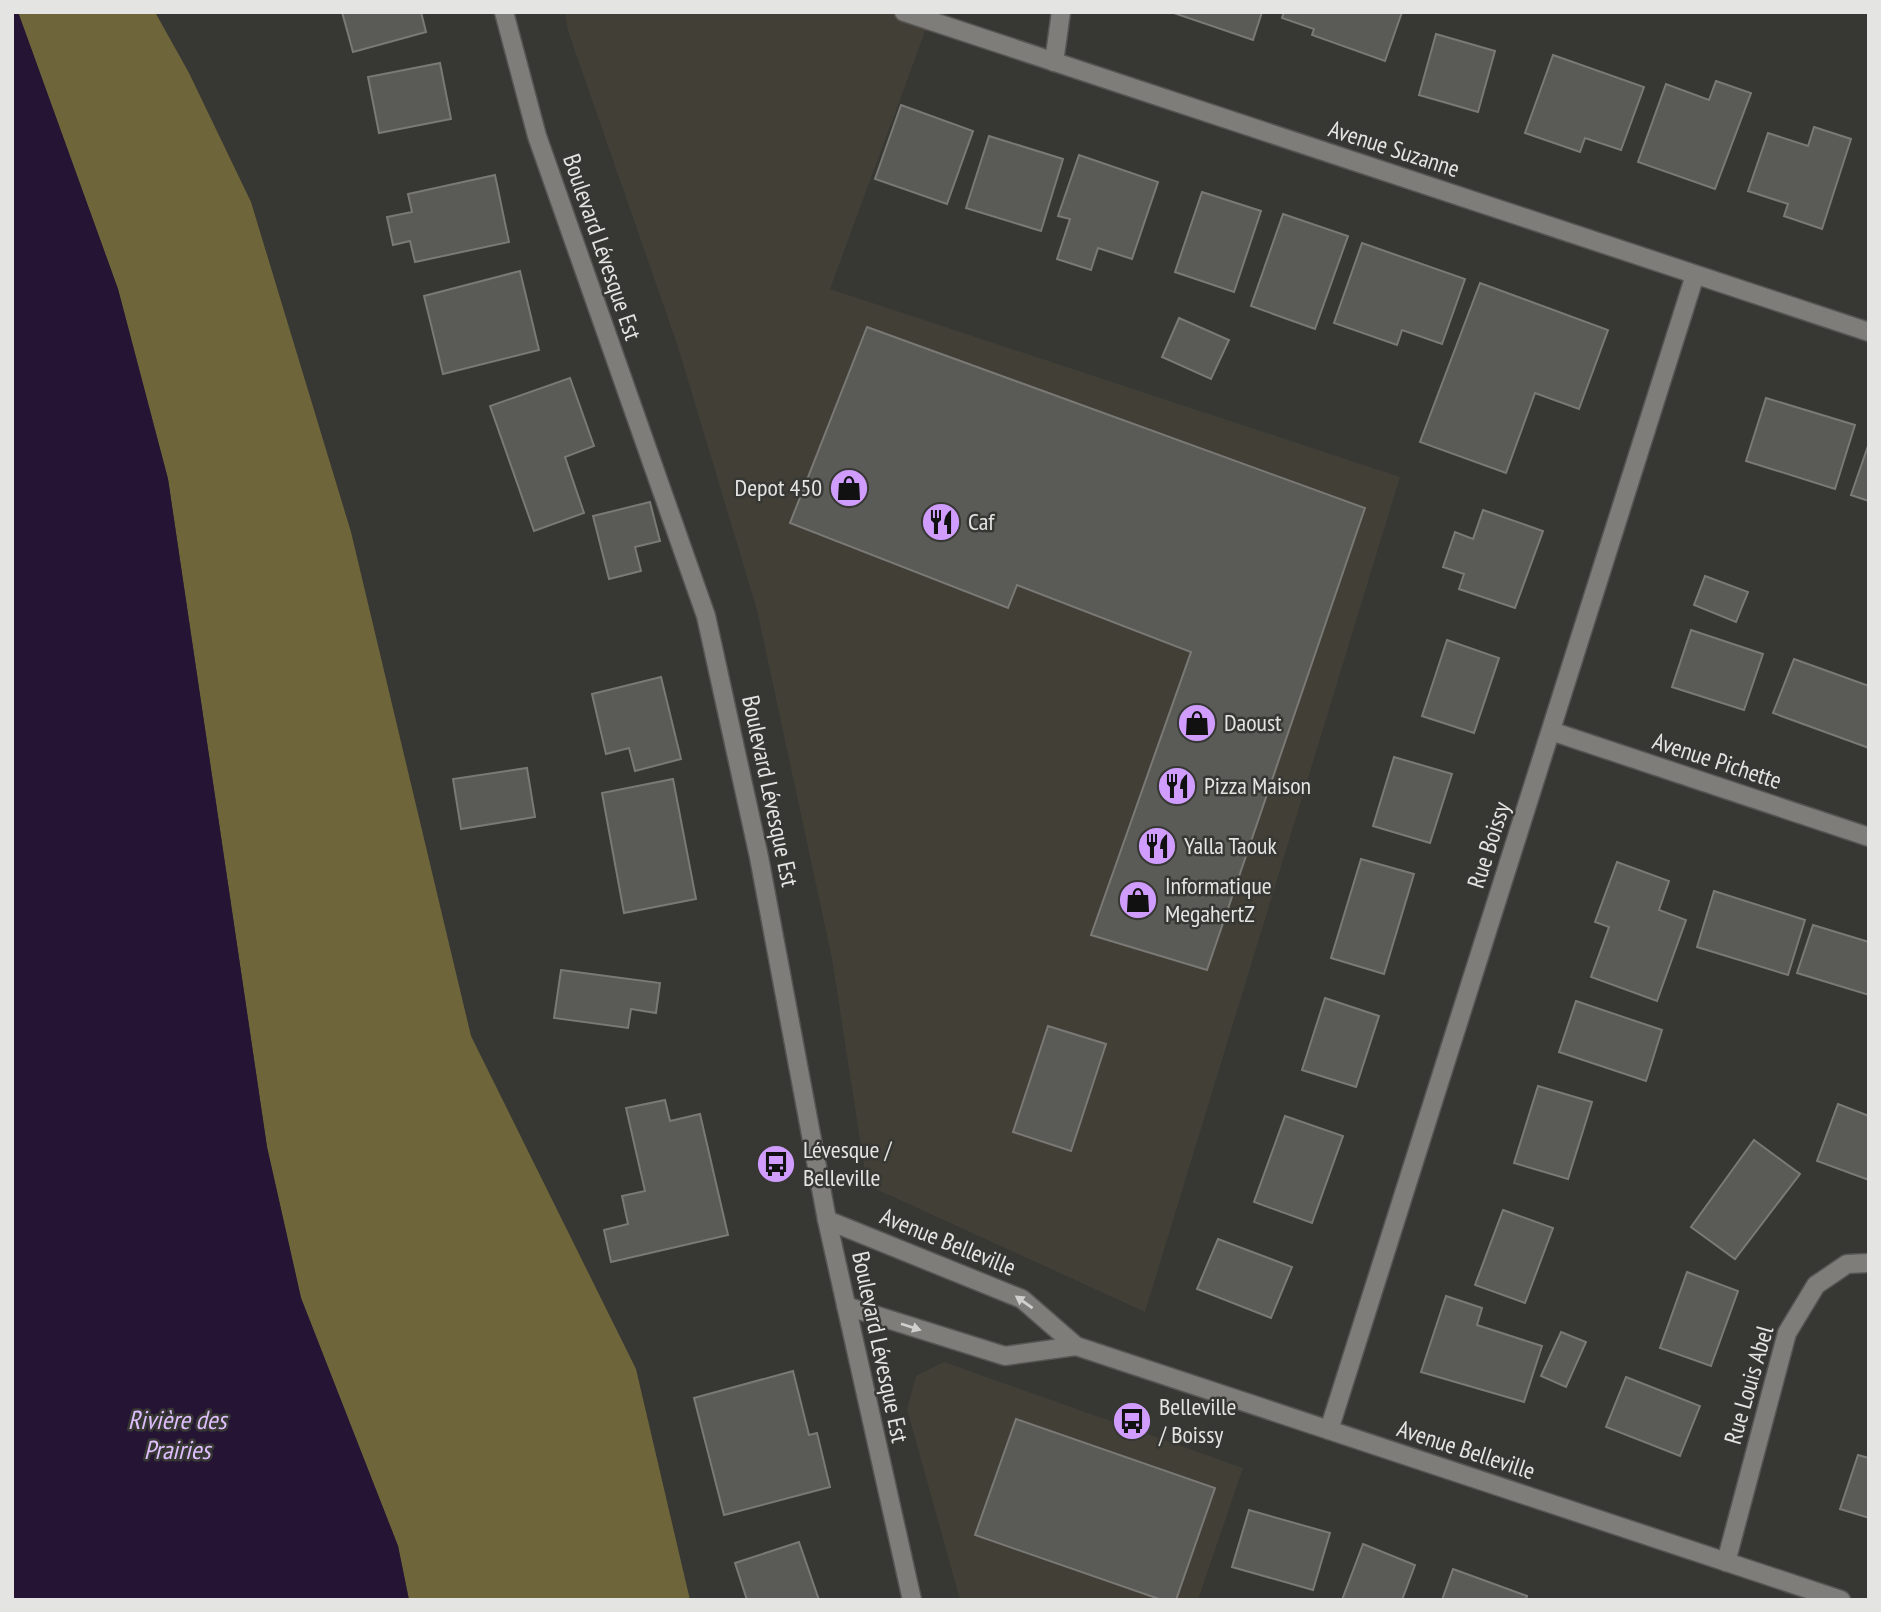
<svg xmlns="http://www.w3.org/2000/svg" width="1881" height="1612" font-family="'PT Sans Narrow',sans-serif">
  <rect width="100%" height="100%" fill="#373734"/>
  <!-- built -->
  <g fill="#413f36">
    <path d="M 565,12 L 890,12 L 929,21 L 830,289 L 1400,477 L 1145,1312 L 867,1185 L 832,959 L 757,610 L 678,347 L 568,31 Z"/>
    <path d="M 944,1362 L 1243,1468 L 1198,1600 L 960,1600 L 907,1409 L 916,1376 Z"/>
  </g>
  <!-- forest -->
  <path fill="#6e653a" d="M 18,12 L 155,12 L 189,73 L 251,202 L 351,532 L 471,1036 L 636,1369 L 690,1600 L 409,1600 L 398,1546 L 301,1298 L 267,1147 L 168,479 L 118,289 Z"/>
  <!-- water -->
  <path fill="#251434" d="M 12,12 L 18,12 L 118,289 L 168,479 L 267,1147 L 301,1298 L 398,1546 L 409,1600 L 12,1600 Z"/>
  <!-- building -->
  <g fill="#5a5a56" stroke="#7a7976" stroke-width="2">
    <path d="M 342,12 L 421,12 L 426,32 L 353,52 Z"/>
    <path d="M 1171,12 L 1262,12 L 1253,40 Z"/>
    <path d="M 1284,12 L 1402,12 L 1385,61 L 1312,35 L 1314,29 L 1282,18 Z"/>
    <path d="M 1436,34 L 1495,51 L 1478,112 L 1419,95 Z"/>
    <path d="M 1553,55 L 1644,87 L 1621,150 L 1585,138 L 1580,152 L 1525,133 Z"/>
    <path d="M 440,63 L 451,119 L 379,133 L 368,77 Z"/>
    <path d="M 1716,81 L 1751,93 L 1715,189 L 1638,162 L 1666,84 L 1709,100 Z"/>
    <path d="M 901,105 L 973,131 L 947,204 L 875,179 Z"/>
    <path d="M 1814,127 L 1851,139 L 1822,229 L 1784,216 L 1788,204 L 1748,191 L 1768,133 L 1808,146 Z"/>
    <path d="M 989,136 L 1063,159 L 1041,231 L 966,208 Z"/>
    <path d="M 1079,155 L 1158,182 L 1132,259 L 1098,248 L 1091,270 L 1057,259 L 1070,219 L 1058,216 Z"/>
    <path d="M 495,175 L 509,242 L 415,262 L 410,241 L 393,245 L 387,217 L 412,212 L 408,194 Z"/>
    <path d="M 1202,192 L 1261,211 L 1234,292 L 1175,272 Z"/>
    <path d="M 1283,214 L 1348,236 L 1315,329 L 1251,306 Z"/>
    <path d="M 1362,243 L 1465,279 L 1442,344 L 1402,330 L 1397,345 L 1334,323 Z"/>
    <path d="M 520,271 L 539,350 L 443,374 L 424,296 Z"/>
    <path d="M 1480,283 L 1608,330 L 1579,409 L 1535,393 L 1506,473 L 1420,442 Z"/>
    <path d="M 1179,318 L 1229,340 L 1211,379 L 1162,357 Z"/>
    <path d="M 867,327 L 1365,508 L 1207,970 L 1091,935 L 1191,652 L 1017,585 L 1008,608 L 790,523 Z"/>
    <path d="M 570,378 L 594,446 L 565,457 L 584,513 L 534,531 L 490,406 Z"/>
    <path d="M 1766,398 L 1855,425 L 1835,489 L 1746,461 Z"/>
    <path d="M 1869,443 L 1869,501 L 1851,495 Z"/>
    <path d="M 650,502 L 660,541 L 635,547 L 641,571 L 609,579 L 593,516 Z"/>
    <path d="M 1483,510 L 1543,531 L 1515,608 L 1459,589 L 1464,574 L 1443,567 L 1455,532 L 1473,539 Z"/>
    <path d="M 1705,576 L 1748,592 L 1736,622 L 1694,605 Z"/>
    <path d="M 1691,630 L 1763,654 L 1744,710 L 1672,687 Z"/>
    <path d="M 1447,640 L 1499,658 L 1474,733 L 1422,716 Z"/>
    <path d="M 1794,659 L 1869,686 L 1869,748 L 1773,713 Z"/>
    <path d="M 661,677 L 681,759 L 635,771 L 629,748 L 606,754 L 592,694 Z"/>
    <path d="M 1394,757 L 1452,774 L 1430,843 L 1373,826 Z"/>
    <path d="M 527,768 L 535,817 L 461,829 L 453,779 Z"/>
    <path d="M 673,779 L 696,899 L 624,913 L 602,793 Z"/>
    <path d="M 1361,859 L 1414,874 L 1384,974 L 1331,958 Z"/>
    <path d="M 1617,862 L 1669,881 L 1659,910 L 1686,920 L 1657,1001 L 1591,977 L 1609,927 L 1595,922 Z"/>
    <path d="M 1714,891 L 1805,920 L 1788,975 L 1697,947 Z"/>
    <path d="M 1813,925 L 1869,942 L 1869,995 L 1797,973 Z"/>
    <path d="M 561,970 L 660,983 L 656,1013 L 631,1009 L 628,1028 L 554,1018 Z"/>
    <path d="M 1325,998 L 1379,1016 L 1356,1087 L 1302,1070 Z"/>
    <path d="M 1576,1001 L 1662,1030 L 1646,1081 L 1559,1052 Z"/>
    <path d="M 1048,1026 L 1106,1044 L 1071,1151 L 1013,1132 Z"/>
    <path d="M 1538,1086 L 1592,1102 L 1568,1179 L 1514,1163 Z"/>
    <path d="M 665,1100 L 670,1121 L 700,1114 L 728,1235 L 611,1262 L 604,1230 L 628,1224 L 622,1196 L 645,1191 L 626,1108 Z"/>
    <path d="M 1838,1104 L 1869,1116 L 1869,1180 L 1817,1161 Z"/>
    <path d="M 1285,1116 L 1343,1136 L 1312,1223 L 1254,1202 Z"/>
    <path d="M 1754,1140 L 1800,1174 L 1735,1259 L 1691,1227 Z"/>
    <path d="M 1503,1210 L 1553,1228 L 1525,1303 L 1475,1285 Z"/>
    <path d="M 1218,1239 L 1292,1267 L 1271,1318 L 1197,1289 Z"/>
    <path d="M 1687,1272 L 1738,1291 L 1711,1366 L 1660,1348 Z"/>
    <path d="M 1446,1296 L 1482,1308 L 1477,1325 L 1542,1346 L 1524,1402 L 1421,1372 Z"/>
    <path d="M 1561,1332 L 1586,1342 L 1566,1387 L 1541,1376 Z"/>
    <path d="M 793,1371 L 809,1435 L 817,1433 L 830,1487 L 724,1515 L 694,1398 Z"/>
    <path d="M 1626,1377 L 1700,1406 L 1680,1456 L 1606,1427 Z"/>
    <path d="M 1016,1419 L 1215,1488 L 1176,1600 L 1162,1600 L 975,1535 Z"/>
    <path d="M 1858,1455 L 1869,1458 L 1869,1518 L 1840,1509 Z"/>
    <path d="M 1249,1510 L 1330,1533 L 1313,1590 L 1232,1567 Z"/>
    <path d="M 799,1542 L 819,1600 L 747,1600 L 735,1563 Z"/>
    <path d="M 1363,1544 L 1415,1565 L 1402,1600 L 1342,1600 Z"/>
    <path d="M 1453,1569 L 1527,1596 L 1526,1600 L 1442,1600 Z"/>
  </g>
  <g fill="none" stroke-linecap="round" stroke-linejoin="round">
    <!-- minor casing -->
    <g stroke="#565553" stroke-width="21">
      <g id="minor">
        <path d="M 904,12 L 1869,332"/>
        <path d="M 1054,62 L 1061,12"/>
        <path d="M 1551,731 L 1869,837"/>
        <path d="M 827,1220 L 1022,1299 L 1076,1346 L 1841,1600"/>
        <path d="M 846,1306 L 1005,1356 L 1076,1346"/>
        <path d="M 1329,1430 L 1695,275"/>
        <path d="M 1726,1562 L 1787,1333 L 1816,1285 L 1847,1264 L 1869,1263"/>
      </g>
    </g>
    <!-- tertiary casing -->
    <g stroke="#565553" stroke-width="21">
      <path id="tertiary" d="M 504,12 L 537,136 L 706,616 L 759,857 L 827,1220 L 912,1600"/>
    </g>
    <!-- minor -->
    <use href="#minor" stroke="#7e7d79" stroke-width="18"/>
    <!-- tertiary -->
    <use href="#tertiary" stroke="#7e7d79" stroke-width="18"/>
  </g>
  <!-- one-way arrows -->
  <defs><path id="oneway-solid" d="M-6-.8H1V-3.2L6.5 0L1 3.2V.8H-6Z" transform="scale(1.75)"/></defs>
  <g fill="#d0cfcd">
    <use href="#oneway-solid" transform="translate(1024 1302) rotate(-145)"/>
    <use href="#oneway-solid" transform="translate(911 1327) rotate(18)"/>
  </g>
  <!-- icons -->
  <defs>
    <g id="shop-disc" transform="scale(2.0125)"><circle r="9.5" fill="#d09dfe" stroke="#373734"/><path d="M-5-2.5h2.3a2.7 3.5 0 0 1 5.4 0H5L5.5 6h-11ZM-1.5-2.5h3a1.5 2.3 0 0 0-3 0Z" fill="#111"/></g>
    <g id="restaurant-disc" transform="scale(2.0125)"><circle r="9.5" fill="#d09dfe" stroke="#373734"/><path d="M-5-6h1v4h1v-4h1v4h1v-4h1v5L-1.5 .5V6h-2V.5L-5-1ZM5-6V6H3V1.5H1.5Q1.5-4 5-6Z" fill="#111"/></g>
    <g id="bus-disc" transform="scale(2.0125)"><circle r="9.5" fill="#d09dfe" stroke="#373734"/><path d="M-5-6H5V4H4V6H2V4H-2V6H-4V4H-5ZM-3.5-4V0h7V-4ZM-3.5 1.2v1.5H-2V1.2ZM2 1.2v1.5H3.5V1.2Z" fill="#111"/></g>
  </defs>
  <g fill-rule="evenodd">
    <use href="#shop-disc" x="849" y="488"/>
    <use href="#restaurant-disc" x="941" y="522"/>
    <use href="#shop-disc" x="1197" y="723"/>
    <use href="#restaurant-disc" x="1177" y="786"/>
    <use href="#restaurant-disc" x="1157" y="846"/>
    <use href="#shop-disc" x="1138" y="900"/>
    <use href="#bus-disc" x="776" y="1164"/>
    <use href="#bus-disc" x="1132" y="1421"/>
  </g>
  <g text-anchor="middle" stroke-width="5" stroke-linejoin="round" paint-order="stroke">
    <!-- street labels -->
    <g font-size="24" fill="#e4e4e2" stroke="#373734">
      <text transform="translate(1394 149) rotate(18)" y="8">Avenue Suzanne</text>
      <text transform="translate(602 247) rotate(71)" y="8">Boulevard Lévesque Est</text>
      <text transform="translate(1717 761) rotate(18)" y="8">Avenue Pichette</text>
      <text transform="translate(770 791) rotate(78)" y="8">Boulevard Lévesque Est</text>
      <text transform="translate(1489 845) rotate(-72)" y="8">Rue Boissy</text>
      <text transform="translate(948 1242) rotate(22)" y="8">Avenue Belleville</text>
      <text transform="translate(880 1347) rotate(78)" y="8">Boulevard Lévesque Est</text>
      <text transform="translate(1749 1385) rotate(-74)" y="8">Rue Louis Abel</text>
      <text transform="translate(1466 1450) rotate(18)" y="8">Avenue Belleville</text>
    </g>
    <!-- poi labels -->
    <g font-size="24" fill="#e4e4e2" stroke="#373734" text-anchor="start">
      <text x="822" y="496" text-anchor="end">Depot 450</text>
      <text x="968" y="530">Caf</text>
      <text x="1224" y="731">Daoust</text>
      <text x="1204" y="794">Pizza Maison</text>
      <text x="1184" y="854">Yalla Taouk</text>
      <text x="1165" y="894">Informatique<tspan x="1165" dy="28">MegahertZ</tspan></text>
      <text x="803" y="1158">Lévesque /<tspan x="803" dy="28">Belleville</tspan></text>
      <text x="1159" y="1415">Belleville<tspan x="1159" dy="28">/ Boissy</tspan></text>
    </g>
    <!-- water labels -->
    <g font-size="26" font-style="italic" fill="#debefd" stroke="#373734">
      <text x="177" y="1429">Rivière des<tspan x="177" dy="30">Prairies</tspan></text>
    </g>
  </g>
  <!-- border -->
  <rect width="1881" height="1612" fill="none" stroke="#e4e4e2" stroke-width="28"/>
</svg>
